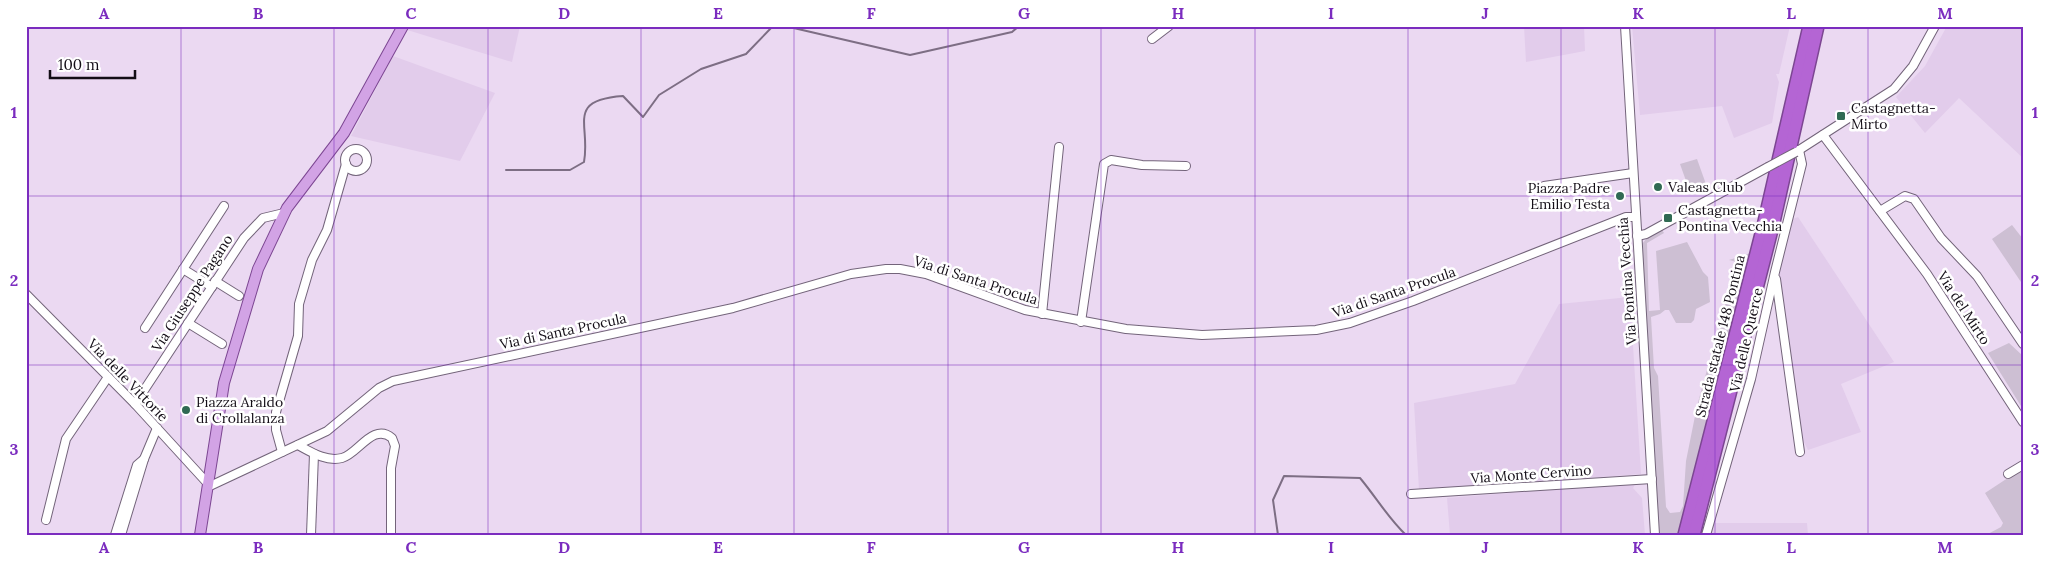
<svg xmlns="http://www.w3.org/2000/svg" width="2049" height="561" font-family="Lora,serif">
  <rect width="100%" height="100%" fill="#ebd9f2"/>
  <!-- built -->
  <g fill="#e2cceb">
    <path d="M 406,26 L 520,26 L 512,62 L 404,29 Z"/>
    <path d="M 1524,26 L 1584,26 L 1585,51 L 1526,62 Z"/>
    <path d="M 1632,26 L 1790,26 L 1779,74 L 1776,74 L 1779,82 L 1772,123 L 1734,138 L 1722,106 L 1640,115 Z"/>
    <path d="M 1947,26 L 2023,26 L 2023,158 L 1959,98 L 1925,133 L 1896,97 L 1925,66 Z"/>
    <path d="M 393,56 L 495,93 L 460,161 L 351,136 Z"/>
    <path d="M 1798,217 L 1894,362 L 1841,384 L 1861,432 L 1808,450 L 1801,436 L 1790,363 L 1791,358 L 1789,356 L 1784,306 L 1778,277 L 1793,219 Z"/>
    <path d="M 1630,297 L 1641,474 L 1419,490 L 1414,403 L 1515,384 L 1559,304 Z"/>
    <path d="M 1636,483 L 1633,488 L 1642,498 L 1645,535 L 1450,535 L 1447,498 Z"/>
    <path d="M 1712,523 L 1807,523 L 1808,535 L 1709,535 Z"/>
  </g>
  <!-- green -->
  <g fill="#cdbfd3">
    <path d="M 1697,159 L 1707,187 L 1690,192 L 1680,164 Z"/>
    <path d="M 2012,225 L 2023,239 L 2023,285 L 1992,239 Z"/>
    <path d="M 1662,230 L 1664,233 L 1647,243 L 1649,311 L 1660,310 L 1656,251 L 1687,242 L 1703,272 L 1708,277 L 1710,302 L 1696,309 L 1694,320 L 1691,323 L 1676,323 L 1669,310 L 1665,310 L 1660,314 L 1651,317 L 1654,368 L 1658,376 L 1666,507 L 1670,513 L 1680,512 L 1683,506 L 1686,461 L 1697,406 L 1737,262 L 1729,260 L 1751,253 L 1683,535 L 1659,535 L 1642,244 L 1647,238 Z"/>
    <path d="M 2009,343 L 2023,356 L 2021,406 L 1988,353 Z"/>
    <path d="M 2023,468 L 2023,535 L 1986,535 L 2001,527 L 2003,523 L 1985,493 Z"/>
  </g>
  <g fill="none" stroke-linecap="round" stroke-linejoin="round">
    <!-- stream -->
    <g stroke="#7d6e84" stroke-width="2">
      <path d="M 785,26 L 910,55 L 1012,32 L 1019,26"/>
      <path d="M 506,170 L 570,170 L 584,162 C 591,125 565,100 623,96 L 643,117 L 659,95 L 701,69 L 746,54 L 773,26"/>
      <path d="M 1278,535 L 1273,500 L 1284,476 L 1360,478 C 1376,497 1388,518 1406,535"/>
    </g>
    <!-- minor casing -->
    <g stroke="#73647a" stroke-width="10">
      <g id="minor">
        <path d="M 1625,26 L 1655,535"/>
        <path d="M 1152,39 L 1169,26"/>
        <path d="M 1823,135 L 1927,274 L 2023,422"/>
        <circle cx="356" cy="160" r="11"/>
        <path d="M 1796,152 L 1894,89 L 1913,66 L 1935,26"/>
        <path d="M 1544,186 L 1633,173"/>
        <path d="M 1880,211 L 1905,196 L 1914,199 L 1941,238 L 1977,276 L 2023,344"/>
        <path d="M 1637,236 L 1646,234 L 1768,167"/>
        <path d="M 183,269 L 212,287"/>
        <path d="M 1776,279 L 1800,452"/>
        <path d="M 215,281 L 239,296"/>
        <path d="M 26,294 L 135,404 L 210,486 L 327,431 L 379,388 L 393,381 L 733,308 L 851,274 L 886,269 L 900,269 L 926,274 L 1025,310 L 1126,329 L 1202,335 L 1316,330 L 1350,323 L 1413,301 L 1626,217 L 1636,217"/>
        <path d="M 1042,314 L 1059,147"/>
        <path d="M 1081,322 L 1104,164 L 1111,160 L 1142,165 L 1186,166"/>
        <path d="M 188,323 L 222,344"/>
        <path d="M 145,328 L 224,206"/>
        <path d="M 135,404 L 244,238 L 263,218 L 284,213"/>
        <path d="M 298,445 C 311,452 326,462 342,458 C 358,454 373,422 392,438 L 395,446 L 391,468 L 391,535"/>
        <path d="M 282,452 L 276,430 L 276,412 L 298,336 L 299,304 L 312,260 L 327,230 L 346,164"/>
        <path d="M 2008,474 L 2023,465"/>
        <path d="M 1411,494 L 1652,479"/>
        <path d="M 46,520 L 66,439 L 108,377"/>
        <path d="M 115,535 L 137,465 L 144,459"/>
        <path d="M 121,535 L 144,459 L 157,428"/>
        <path d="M 311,535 L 314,454"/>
        <path d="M 1706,535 L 1751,379 L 1775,272 L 1802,164 L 1799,150"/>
      </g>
    </g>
    <!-- major casing -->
    <g stroke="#7c4692" stroke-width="12">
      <path id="major" d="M 200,535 L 224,383 L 258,269 L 287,208 L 344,133 L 403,26"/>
    </g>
    <!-- highway casing -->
    <g stroke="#7c4692" stroke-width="14">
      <g id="highway">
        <path d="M 1684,535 L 1763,226 L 1809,26"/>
        <path d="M 1694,535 L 1774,222 L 1818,26"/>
      </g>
    </g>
    <!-- minor -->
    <use href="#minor" stroke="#fff" stroke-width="8"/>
    <!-- major -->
    <use href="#major" stroke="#d2a3e5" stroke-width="10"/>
    <!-- highway -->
    <use href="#highway" stroke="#b465d4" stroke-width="11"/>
    <!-- minor-bridge casing -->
    <g stroke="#73647a" stroke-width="10" stroke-linecap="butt">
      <path id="minor-bridge" d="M 1768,167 L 1796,152"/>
    </g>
    <!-- minor-bridge -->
    <use href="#minor-bridge" stroke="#fff" stroke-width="8"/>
  </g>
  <!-- grid -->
  <path fill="none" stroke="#7b2cbf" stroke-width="1" stroke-opacity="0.55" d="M 181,26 L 181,535M 334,26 L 334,535M 488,26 L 488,535M 641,26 L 641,535M 794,26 L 794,535M 948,26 L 948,535M 1101,26 L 1101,535M 1255,26 L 1255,535M 1408,26 L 1408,535M 1561,26 L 1561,535M 1715,26 L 1715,535M 1868,26 L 1868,535M 26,196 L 2023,196M 26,365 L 2023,365"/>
  <!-- markers -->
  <g fill="#306a53" stroke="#fff" stroke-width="2">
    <rect x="1836" y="111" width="10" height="10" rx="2.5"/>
    <circle cx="1658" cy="187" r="5"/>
    <circle cx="1620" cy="196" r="5"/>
    <rect x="1663" y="213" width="10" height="10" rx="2.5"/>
    <circle cx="186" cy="410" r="5"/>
  </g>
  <g text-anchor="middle" stroke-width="5" stroke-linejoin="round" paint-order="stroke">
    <!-- poi labels -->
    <g font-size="14" fill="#130d16" stroke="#fff" text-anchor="start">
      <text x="1851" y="113">Castagnetta-<tspan x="1851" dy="16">Mirto</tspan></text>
      <text x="1668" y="192">Valeas Club</text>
      <text x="1610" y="193" text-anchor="end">Piazza Padre<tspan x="1610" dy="16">Emilio Testa</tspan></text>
      <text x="1678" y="215">Castagnetta-<tspan x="1678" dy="16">Pontina Vecchia</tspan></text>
      <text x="196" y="407">Piazza Araldo<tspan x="196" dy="16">di Crollalanza</tspan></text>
    </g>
    <!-- street labels -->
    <g font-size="14" fill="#130d16" stroke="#fff">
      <text transform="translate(976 280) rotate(18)" y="5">Via di Santa Procula</text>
      <text transform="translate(1627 281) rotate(-94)" y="5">Via Pontina Vecchia</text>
      <text transform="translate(1394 292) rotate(-19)" y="5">Via di Santa Procula</text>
      <text transform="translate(192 293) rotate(-57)" y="5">Via Giuseppe Pagano</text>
      <text transform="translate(1964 308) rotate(57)" y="5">Via del Mirto</text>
      <text transform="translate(563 331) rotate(-12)" y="5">Via di Santa Procula</text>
      <text transform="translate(1720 336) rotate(-76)" y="5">Strada statale 148 Pontina</text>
      <text transform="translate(1746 340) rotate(-77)" y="5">Via delle Querce</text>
      <text transform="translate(128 380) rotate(46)" y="5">Via delle Vittorie</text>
      <text transform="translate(1531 474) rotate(-4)" y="5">Via Monte Cervino</text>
    </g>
  </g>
  <!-- border -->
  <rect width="2049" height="561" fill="none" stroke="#ffffff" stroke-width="55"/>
  <!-- scale -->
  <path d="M50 70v8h85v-8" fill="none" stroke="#130d16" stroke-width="2.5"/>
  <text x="58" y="70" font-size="15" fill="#130d16" stroke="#ffffff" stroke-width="4" paint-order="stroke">100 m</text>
  <rect x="28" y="28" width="1994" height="506" fill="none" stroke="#7b2cbf" stroke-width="2"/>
  <g font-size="16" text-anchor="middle" font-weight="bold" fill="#7b2cbf">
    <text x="104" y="19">A</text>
    <text x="258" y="19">B</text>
    <text x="411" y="19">C</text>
    <text x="564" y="19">D</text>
    <text x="718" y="19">E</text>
    <text x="871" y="19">F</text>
    <text x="1024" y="19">G</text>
    <text x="1178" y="19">H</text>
    <text x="1331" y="19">I</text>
    <text x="1485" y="19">J</text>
    <text x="1638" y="19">K</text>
    <text x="1791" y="19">L</text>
    <text x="1945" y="19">M</text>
    <text x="14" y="118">1</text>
    <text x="2035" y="118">1</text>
    <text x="14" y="286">2</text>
    <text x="2035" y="286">2</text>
    <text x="14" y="455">3</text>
    <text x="2035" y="455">3</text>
    <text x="104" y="553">A</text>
    <text x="258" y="553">B</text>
    <text x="411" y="553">C</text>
    <text x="564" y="553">D</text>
    <text x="718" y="553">E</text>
    <text x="871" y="553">F</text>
    <text x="1024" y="553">G</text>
    <text x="1178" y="553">H</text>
    <text x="1331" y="553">I</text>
    <text x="1485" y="553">J</text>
    <text x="1638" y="553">K</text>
    <text x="1791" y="553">L</text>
    <text x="1945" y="553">M</text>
  </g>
</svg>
